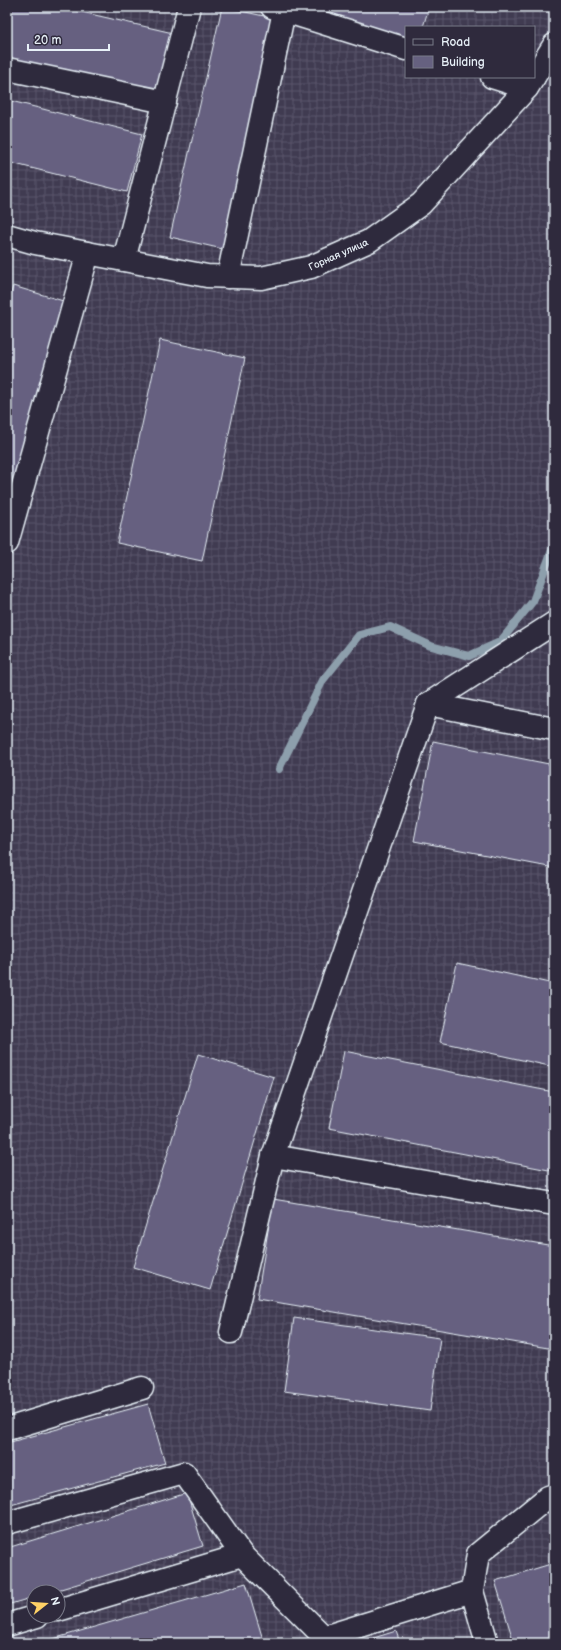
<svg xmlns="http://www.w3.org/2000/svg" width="561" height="1650" font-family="'Balsamiq Sans',sans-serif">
  <defs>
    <pattern id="industrial-grid" width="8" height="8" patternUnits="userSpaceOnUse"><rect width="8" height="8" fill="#403a51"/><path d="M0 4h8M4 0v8" fill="none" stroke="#5c576b"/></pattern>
  </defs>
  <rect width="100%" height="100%" fill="#2f2a3d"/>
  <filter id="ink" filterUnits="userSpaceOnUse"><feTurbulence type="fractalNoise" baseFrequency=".025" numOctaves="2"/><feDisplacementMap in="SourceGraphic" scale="8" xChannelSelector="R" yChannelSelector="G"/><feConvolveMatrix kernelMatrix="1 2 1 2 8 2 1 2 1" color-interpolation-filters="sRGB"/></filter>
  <g filter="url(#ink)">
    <!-- industrial -->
    <path fill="url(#industrial-grid)" fill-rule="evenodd" d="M 7,7 L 554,7 L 554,1643 L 7,1643 ZM 406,27 L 534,27 L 534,77 L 406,77 ZM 34,1592 L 58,1592 L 58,1616 L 34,1616 Z"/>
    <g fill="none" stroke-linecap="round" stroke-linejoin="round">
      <!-- stream -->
      <path stroke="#8d9fac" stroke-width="8" d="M 279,769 L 323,680 L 359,635 L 390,627 L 431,646 L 469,656 L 500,642 L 533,601 L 554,545"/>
    </g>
    <!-- building -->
    <g fill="#666180" stroke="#e8f1f8">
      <path d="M 7,7 L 60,7 L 173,33 L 159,94 L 7,59 Z"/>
      <path d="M 222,7 L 278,19 L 227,250 L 170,237 Z"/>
      <path d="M 291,7 L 429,7 L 423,27 L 406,27 L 406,38 Z"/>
      <path d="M 7,100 L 142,134 L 127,192 L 7,162 Z"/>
      <path d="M 13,286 L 70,303 L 7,520 L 7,307 Z"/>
      <path d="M 160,340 L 245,358 L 202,561 L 117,543 Z"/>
      <path d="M 433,741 L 554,765 L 554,868 L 414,841 Z"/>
      <path d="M 457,963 L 554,984 L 554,1067 L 440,1042 Z"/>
      <path d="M 344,1051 L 554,1092 L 554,1171 L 329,1128 Z"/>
      <path d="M 198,1054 L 274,1077 L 210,1290 L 133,1267 Z"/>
      <path d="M 273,1199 L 554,1246 L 554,1349 L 257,1299 Z"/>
      <path d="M 294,1318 L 440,1338 L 430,1411 L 284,1391 Z"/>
      <path d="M 148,1404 L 165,1463 L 7,1506 L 7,1443 Z"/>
      <path d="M 187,1493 L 203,1546 L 51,1592 L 34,1592 L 34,1597 L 7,1605 L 7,1548 Z"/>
      <path d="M 554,1563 L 554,1643 L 514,1643 L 495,1581 Z"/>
      <path d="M 246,1583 L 264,1643 L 39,1643 Z"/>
      <path d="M 396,1631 L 400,1643 L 364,1643 L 364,1641 Z"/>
    </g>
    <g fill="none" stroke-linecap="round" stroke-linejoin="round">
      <!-- minor casing -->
      <g stroke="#e8f1f8" stroke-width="25">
        <g id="minor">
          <path d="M 272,7 L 406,49"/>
          <path d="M 7,69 L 165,102"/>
          <path d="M 492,77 L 527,88"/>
          <path d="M 534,77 L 554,45"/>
          <path d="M 7,235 L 35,243 L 207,276 L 261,278 L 311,267 L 369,241 L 421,204 L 527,88 L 534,77"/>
          <path d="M 124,260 L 189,7"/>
          <path d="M 228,277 L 284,11"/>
          <path d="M 7,543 L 88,253"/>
          <path d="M 428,704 L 554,623"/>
          <path d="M 273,1156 L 428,704 L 554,729"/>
          <path d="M 231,1332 L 273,1156 L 554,1204"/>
          <path d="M 7,1429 L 142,1388"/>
          <path d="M 7,1523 L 184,1473 L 242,1555"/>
          <path d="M 58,1610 L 242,1555 L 324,1637 L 472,1591"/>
          <path d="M 7,1625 L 37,1616"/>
          <path d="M 487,1643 L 472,1591 L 478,1554 L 548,1497 L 554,1495"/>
        </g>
      </g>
      <!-- minor -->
      <use href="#minor" stroke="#2f2a3d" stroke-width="22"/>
    </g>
  </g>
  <g text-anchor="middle" stroke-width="3" stroke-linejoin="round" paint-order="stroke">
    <!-- street labels -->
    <g font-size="10" fill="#e8f1f8" stroke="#2f2a3d">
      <text transform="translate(338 254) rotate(-24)" y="4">Горная улица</text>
    </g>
  </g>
  <!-- margin -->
  <rect width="561" height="1650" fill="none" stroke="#2f2a3d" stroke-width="24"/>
  <rect x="12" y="12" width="537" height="1626" fill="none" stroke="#e8f1f8" stroke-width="1.5" filter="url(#ink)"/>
  <!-- legend -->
  <rect x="405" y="26" width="130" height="52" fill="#2f2a3d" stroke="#797a88"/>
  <rect x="413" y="39" width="20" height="6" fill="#2f2a3d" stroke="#797a88"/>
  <text x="441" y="46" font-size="12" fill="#e8f1f8">Road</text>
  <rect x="413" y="56" width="20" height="12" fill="#666180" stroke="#797a88"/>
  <text x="441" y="66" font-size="12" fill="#e8f1f8">Building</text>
  <!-- north arrow -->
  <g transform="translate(46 1604) rotate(73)"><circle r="19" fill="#2f2a3d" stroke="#797a88"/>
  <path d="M0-3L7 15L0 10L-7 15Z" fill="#ffd166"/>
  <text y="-6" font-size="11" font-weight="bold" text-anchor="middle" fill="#e8f1f8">N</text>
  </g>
  <!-- scale -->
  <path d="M28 44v6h81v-6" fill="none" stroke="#e8f1f8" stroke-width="2"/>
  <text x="34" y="44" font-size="12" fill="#e8f1f8" stroke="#2f2a3d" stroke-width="3" paint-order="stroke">20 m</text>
</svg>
